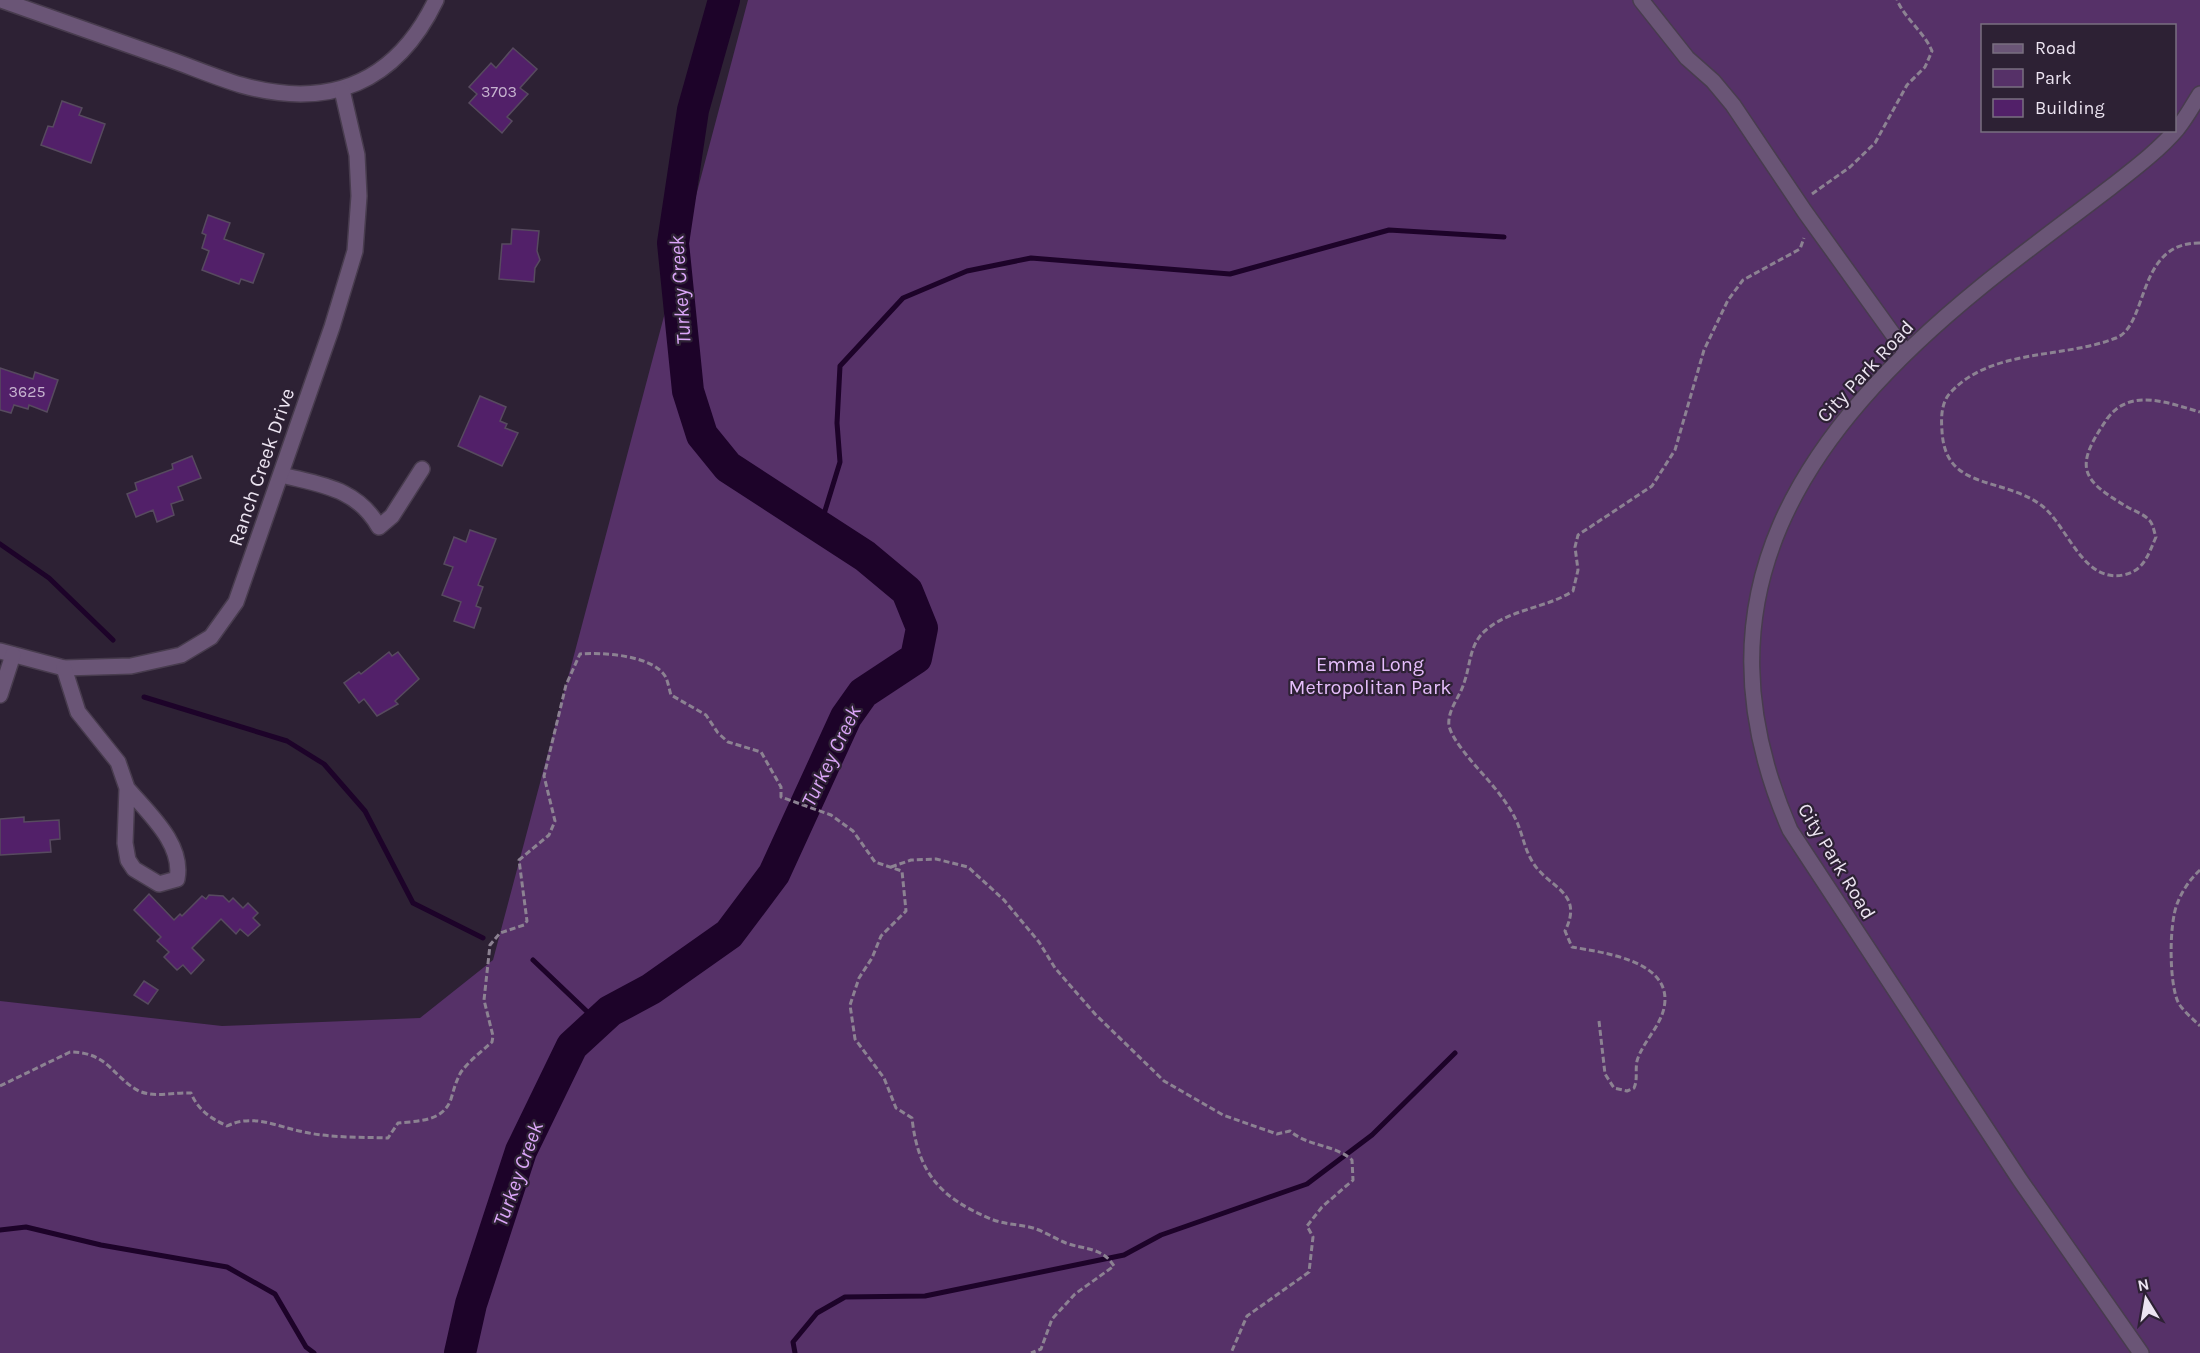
<svg xmlns="http://www.w3.org/2000/svg" width="2200" height="1353" font-family="Karla,sans-serif">
  <rect width="100%" height="100%" fill="#2d2134"/>
  <!-- green -->
  <path fill="#563168" fill-rule="evenodd" d="M 748,0 L 2200,0 L 2200,1353 L 0,1353 L 0,1001 L 222,1026 L 420,1018 L 493,960 ZM 1982,26 L 2174,26 L 2174,130 L 1982,130 Z"/>
  <g fill="none" stroke-linecap="round" stroke-linejoin="round">
    <!-- stream -->
    <g stroke="#1d0329" stroke-width="5">
      <path d="M 820,527 L 840,462 L 837,423 L 840,366 L 903,298 L 967,271 L 1031,258 L 1230,274 L 1389,230 L 1504,237"/>
      <path d="M 0,544 L 49,578 L 113,640"/>
      <path d="M 144,697 L 287,741 L 324,764 L 365,811 L 413,903 L 483,938"/>
      <path d="M 533,960 L 598,1022"/>
      <path d="M 0,1230 L 26,1227 L 101,1245 L 227,1267 L 275,1294 L 306,1347 L 314,1353"/>
      <path d="M 795,1353 L 793,1342 L 817,1313 L 845,1297 L 925,1296 L 1124,1255 L 1161,1235 L 1307,1184 L 1372,1135 L 1455,1053"/>
    </g>
    <!-- river -->
    <path stroke="#1d0329" stroke-width="32" d="M 460,1353 L 471,1304 L 521,1151 L 572,1046 L 610,1011 L 651,989 L 729,934 L 774,874 L 846,717 L 863,693 L 916,658 L 922,628 L 907,591 L 865,556 L 728,467 L 702,435 L 688,391 L 673,243 L 693,110 L 724,0"/>
  </g>
  <!-- building -->
  <g fill="#522069" stroke="#574a5f" stroke-width="1.5">
    <path d="M 513,48 L 537,69 L 520,88 L 528,94 L 507,117 L 512,121 L 502,133 L 469,103 L 477,94 L 469,87 L 491,63 L 496,68 Z"/>
    <path d="M 62,101 L 82,108 L 79,115 L 105,124 L 91,163 L 41,145 L 48,126 L 53,127 Z"/>
    <path d="M 208,215 L 230,223 L 224,239 L 264,254 L 253,283 L 241,279 L 239,284 L 202,270 L 209,251 L 202,248 L 206,235 L 202,233 Z"/>
    <path d="M 512,229 L 539,231 L 537,251 L 540,260 L 535,268 L 534,282 L 499,279 L 502,244 L 511,244 Z"/>
    <path d="M 0,368 L 33,379 L 35,372 L 58,380 L 47,412 L 29,405 L 28,409 L 14,405 L 11,413 L 0,410 Z"/>
    <path d="M 480,396 L 506,407 L 500,421 L 507,424 L 505,428 L 518,433 L 502,466 L 458,446 Z"/>
    <path d="M 192,456 L 201,478 L 178,487 L 183,500 L 171,504 L 174,515 L 157,522 L 153,510 L 136,517 L 127,494 L 137,490 L 135,483 L 173,469 L 172,464 Z"/>
    <path d="M 470,530 L 496,539 L 478,585 L 483,587 L 476,606 L 481,608 L 474,628 L 454,621 L 461,602 L 442,595 L 453,567 L 444,564 L 454,537 L 466,542 Z"/>
    <path d="M 389,652 L 392,656 L 398,652 L 419,679 L 395,701 L 398,704 L 377,716 L 364,699 L 359,703 L 344,683 L 359,672 L 361,674 Z"/>
    <path d="M 24,817 L 24,822 L 59,820 L 60,839 L 50,840 L 51,852 L 0,855 L 0,819 Z"/>
    <path d="M 149,894 L 174,920 L 180,914 L 182,916 L 202,896 L 206,899 L 209,895 L 223,896 L 229,902 L 233,898 L 243,908 L 248,903 L 258,913 L 253,918 L 260,925 L 248,936 L 240,929 L 236,934 L 221,919 L 192,948 L 204,960 L 191,974 L 183,965 L 177,970 L 164,957 L 169,952 L 157,941 L 161,937 L 134,910 Z"/>
    <path d="M 144,981 L 158,990 L 148,1004 L 134,995 Z"/>
  </g>
  <g fill="none" stroke-linecap="round" stroke-linejoin="round">
    <!-- minor casing -->
    <g stroke="#483c4e" stroke-width="18">
      <g id="minor">
        <path d="M 1,0 C 54,19 107,37 160,56 C 187,65 214,77 241,85 C 330,110 396,83 436,0"/>
        <path d="M 1641,0 L 1687,58 L 1713,81 L 1733,105 L 1805,212 L 1905,351"/>
        <path d="M 282,475 C 321,485 357,488 379,527 L 392,516 L 422,469"/>
        <path d="M 0,651 L 64,668 L 131,666 L 181,655 L 211,637 L 236,602 L 332,327 L 355,251 L 359,196 L 357,155 L 342,90"/>
        <path d="M 64,668 L 78,712 L 118,762 L 127,788 L 125,843 L 128,860 L 134,869 L 159,884 L 177,879 C 184,844 148,813 127,788"/>
        <path d="M 0,695 L 13,655"/>
        <path d="M 2141,1353 L 2020,1180 L 1790,830 C 1688,597 1802,432 1982,286 C 2024,252 2068,220 2111,187 C 2134,169 2158,151 2177,129 C 2186,118 2193,105 2200,94"/>
      </g>
    </g>
    <!-- path -->
    <g stroke="#8c8292" stroke-width="3" stroke-dasharray="6 3" stroke-linecap="butt">
      <path d="M 1812,194 L 1850,167 L 1875,143 L 1907,85 L 1925,67 L 1932,51 C 1924,32 1906,20 1897,0"/>
      <path d="M 2200,243 C 2136,242 2149,325 2116,338 C 2063,359 1992,348 1951,392 C 1941,402 1941,418 1942,431 C 1945,491 2001,476 2041,505 C 2067,524 2082,583 2123,575 C 2144,571 2148,555 2156,537 C 2154,532 2153,523 2149,520 C 2145,515 2135,511 2129,508 C 2081,480 2073,468 2107,419 C 2130,387 2168,403 2200,412"/>
      <path d="M 891,867 L 911,860 L 936,859 L 968,867 L 1004,900 L 1039,942 L 1055,968 L 1095,1014 L 1164,1081 L 1223,1115 L 1277,1134 L 1290,1131 C 1309,1147 1334,1144 1352,1160 L 1353,1180 L 1322,1207 L 1307,1226 L 1313,1237 L 1309,1272 L 1247,1316 L 1231,1353"/>
      <path d="M 2200,870 C 2190,879 2182,891 2177,904 C 2169,925 2169,982 2178,1002 C 2182,1010 2193,1019 2200,1026"/>
      <path d="M 1599,1021 L 1605,1074 L 1614,1088 L 1627,1091 L 1634,1088 C 1638,1079 1635,1071 1637,1061 C 1642,1043 1660,1027 1664,1008 C 1674,961 1605,953 1572,947 L 1565,931 C 1585,891 1547,888 1532,861 C 1524,848 1522,831 1515,818 C 1504,796 1484,776 1468,757 C 1461,748 1452,737 1449,726 C 1447,710 1460,697 1464,683 C 1471,664 1469,644 1486,630 C 1510,609 1547,608 1573,591 L 1578,570 L 1575,547 L 1578,535 L 1652,486 L 1675,450 L 1704,350 L 1728,300 L 1743,280 L 1800,249 L 1804,238"/>
      <path d="M 0,1086 L 70,1052 C 109,1052 113,1078 139,1091 C 154,1098 175,1092 191,1093 C 198,1110 210,1118 227,1126 C 254,1113 277,1127 304,1132 C 331,1138 360,1137 388,1138 L 398,1123 C 417,1121 443,1122 451,1099 C 454,1089 456,1081 461,1072 C 469,1061 482,1051 492,1042 L 493,1036 L 484,1000 L 490,945 L 500,933 L 524,925 L 527,921 L 519,860 L 549,835 L 555,821 L 544,776 L 566,685 L 580,654 C 601,652 652,655 665,676 C 668,681 669,689 671,695 L 706,715 L 718,733 L 728,742 L 761,752 L 781,787 L 781,797 L 831,815 L 853,831 L 875,862 L 902,871 L 906,911 L 881,936 L 872,958 L 859,978 L 850,1005 L 855,1039 L 884,1078 L 896,1108 L 912,1118 C 918,1174 941,1198 991,1219 C 1005,1225 1022,1224 1036,1229 C 1047,1233 1056,1239 1066,1243 C 1085,1250 1102,1247 1114,1266 L 1075,1294 L 1052,1319 L 1041,1349 L 1031,1353"/>
    </g>
    <!-- minor -->
    <use href="#minor" stroke="#6a5576" stroke-width="15"/>
  </g>
  <g text-anchor="middle" stroke-width="4.5" stroke-linejoin="round" paint-order="stroke">
    <!-- number labels -->
    <g font-size="16" fill="#c6b3cf">
      <text x="499" y="97">3703</text>
      <text x="27" y="397">3625</text>
    </g>
    <!-- street labels -->
    <g font-size="20" fill="#ece4f1" stroke="#2d2134">
      <text transform="translate(1865 371) rotate(-47)" y="7">City Park Road</text>
      <text transform="translate(261 467) rotate(-71)" y="7">Ranch Creek Drive</text>
      <text transform="translate(1837 861) rotate(59)" y="7">City Park Road</text>
    </g>
    <!-- park labels -->
    <g font-size="20" fill="#e6befc" stroke="#2d2134">
      <text x="1370" y="671">Emma Long<tspan x="1370" dy="23">Metropolitan Park</tspan></text>
    </g>
    <!-- water labels -->
    <g font-size="21" font-style="italic" fill="#dba6f8" stroke="#2d2134">
      <text transform="translate(680 290) rotate(-94)" y="7">Turkey Creek</text>
      <text transform="translate(831 756) rotate(-64)" y="7">Turkey Creek</text>
      <text transform="translate(518 1174) rotate(-70)" y="7">Turkey Creek</text>
    </g>
  </g>
  <!-- legend -->
  <rect x="1981" y="24" width="195" height="108" fill="#2d2134" stroke="#796f80" stroke-width="1.5"/>
  <rect x="1993" y="44" width="30" height="9" fill="#6a5576" stroke="#796f80" stroke-width="1.5"/>
  <text x="2035" y="54" font-size="18" fill="#ece4f1">Road</text>
  <rect x="1993" y="69" width="30" height="18" fill="#563168" stroke="#796f80" stroke-width="1.5"/>
  <text x="2035" y="84" font-size="18" fill="#ece4f1">Park</text>
  <rect x="1993" y="99" width="30" height="18" fill="#522069" stroke="#796f80" stroke-width="1.5"/>
  <text x="2035" y="114" font-size="18" fill="#ece4f1">Building</text>
  <!-- north arrow -->
  <g transform="translate(2146 1299) rotate(349)" stroke="#2d2134" stroke-width="4.5" paint-order="stroke">
  <path d="M0-4.5L10 22L0 15L-10 22Z" fill="#ece4f1"/>
  <text y="-9" font-size="16" font-weight="bold" text-anchor="middle" fill="#ece4f1">N</text>
  </g>
</svg>
